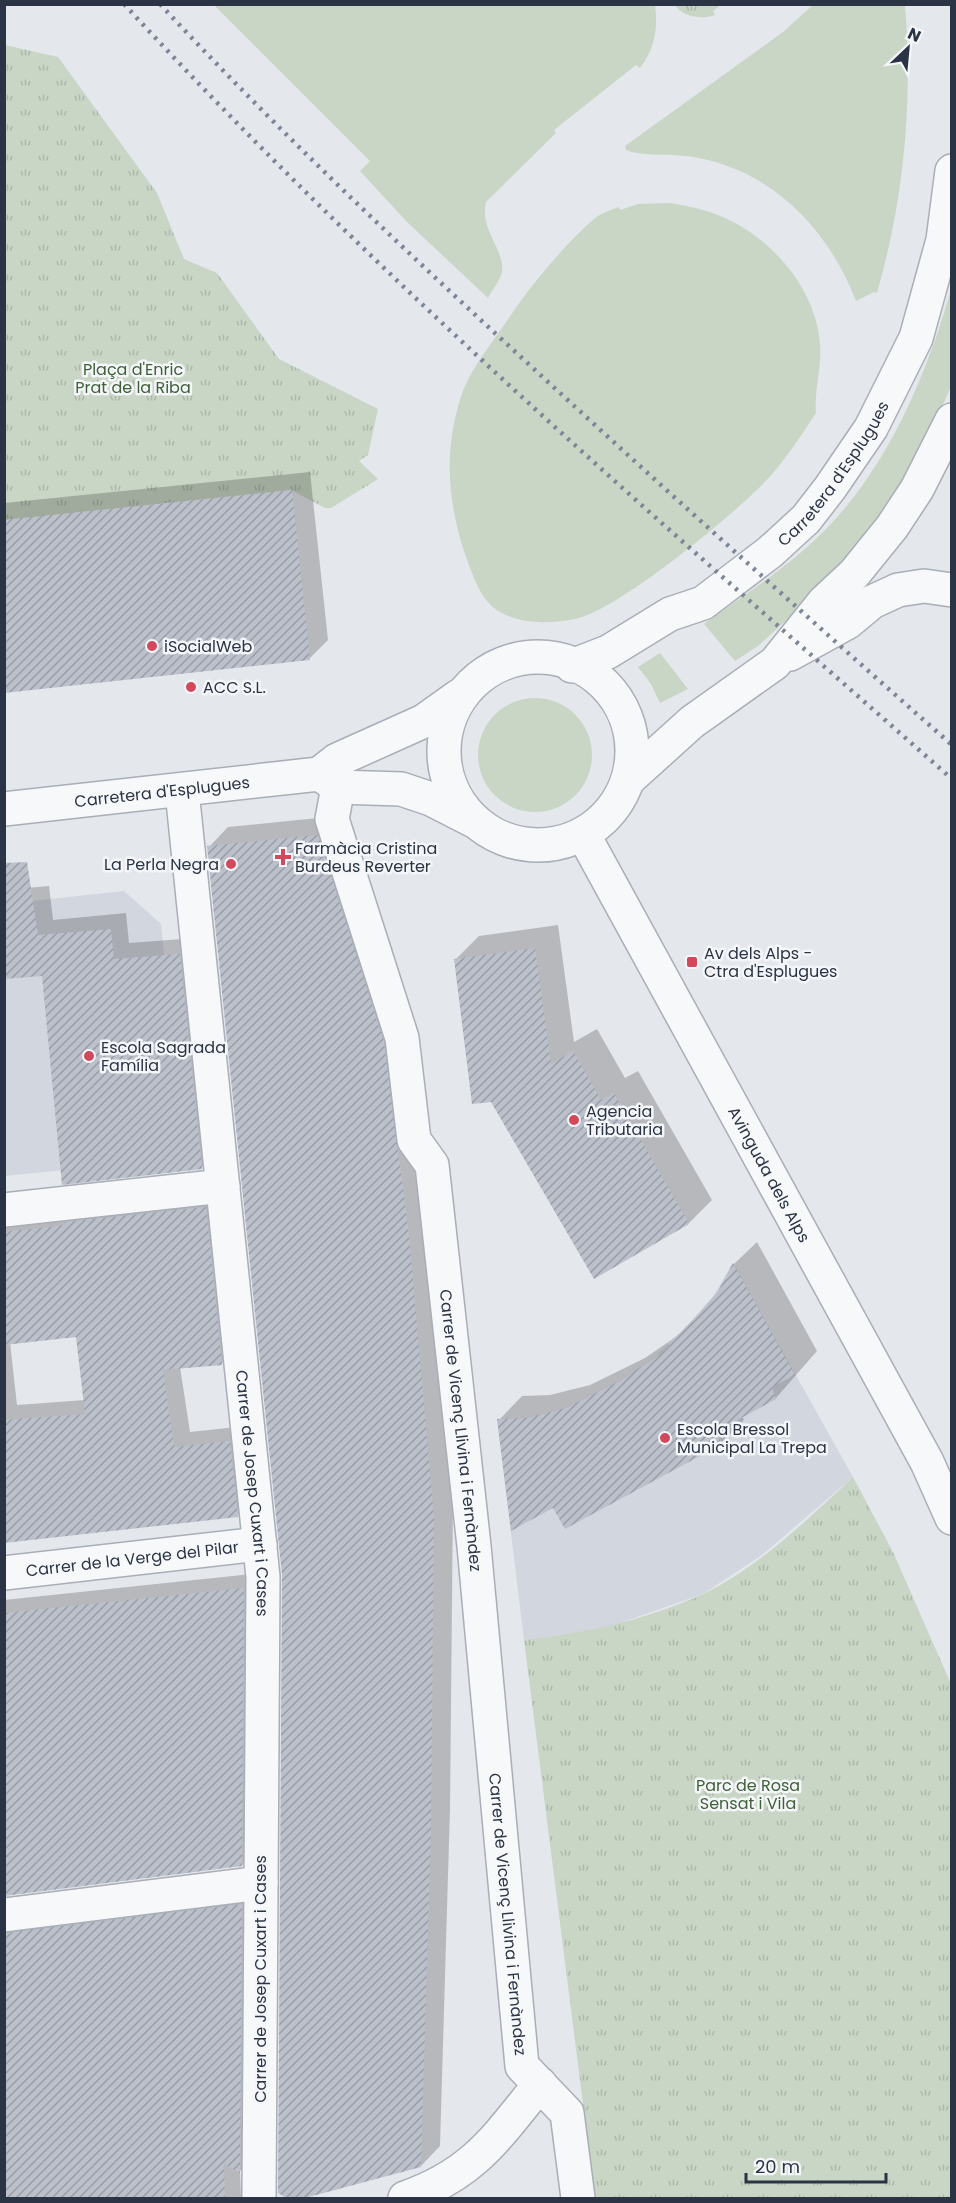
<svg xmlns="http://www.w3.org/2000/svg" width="956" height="2203" font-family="Poppins,sans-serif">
  <defs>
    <pattern id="park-tufts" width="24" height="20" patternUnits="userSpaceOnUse" patternTransform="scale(1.5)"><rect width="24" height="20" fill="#c9d6c5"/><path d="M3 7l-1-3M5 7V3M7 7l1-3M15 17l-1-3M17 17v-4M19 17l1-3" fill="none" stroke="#adb8ab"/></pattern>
    <pattern id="building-hatch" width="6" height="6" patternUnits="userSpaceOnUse" patternTransform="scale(1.5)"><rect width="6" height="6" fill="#bbc0ca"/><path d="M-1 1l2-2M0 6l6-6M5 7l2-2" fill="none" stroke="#989da6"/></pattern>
  </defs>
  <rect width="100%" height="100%" fill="#e4e7ec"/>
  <!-- built -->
  <g fill="#d2d6de">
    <path d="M 124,891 L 161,924 L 184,1158 L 5,1176 L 4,904 Z"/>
    <path d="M 733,1263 L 853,1477 L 762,1555 L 703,1594 L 617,1624 L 562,1636 L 524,1640 L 497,1419 L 526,1418 L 566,1408 L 620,1381 L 655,1357 L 685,1329 L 711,1300 Z"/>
  </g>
  <!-- green -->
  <g fill="#c9d6c5">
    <path d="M 814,4 L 905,5 C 913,102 904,199 877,293 L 874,292 L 856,301 C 829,231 775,173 699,158 C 679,153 642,157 626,150 L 625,146 L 783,32 Z"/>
    <path d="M 214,5 L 655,5 C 658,29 655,48 640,68 L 636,65 L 554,130 L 556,133 L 486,202 C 479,229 505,249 502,272 C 500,281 492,290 488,298 L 407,222 L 360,171 L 370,161 Z"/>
    <path d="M 670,203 C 685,206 701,208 715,214 C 768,233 816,287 820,344 C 822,369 814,389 816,413 C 800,437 783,464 762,485 C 729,518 617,611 575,619 C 553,624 520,624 500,612 C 483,602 477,585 470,568 C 449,513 442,457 460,400 C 469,369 494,341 511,315 C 531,285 567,242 594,219 C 601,213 611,210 619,207 L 620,210 L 638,204 Z"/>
    <path d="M 951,290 L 951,386 L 927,442 L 894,504 L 815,594 L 758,646 L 735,661 L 704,624 C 747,593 791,565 827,528 C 890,463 926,375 951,290 Z"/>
    <path d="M 660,653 L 688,689 L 660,703 L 651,684 L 638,667 Z"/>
    <circle cx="535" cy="755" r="57"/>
  </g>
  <!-- park -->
  <g fill="url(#park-tufts)">
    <path d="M 675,5 L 675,4 L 721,5 L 713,11 L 715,15 C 701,20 683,17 675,5 Z"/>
    <path d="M 5,45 L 58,57 L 157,193 L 184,259 L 217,273 L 279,359 L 378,409 L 368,455 L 359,461 L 378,479 L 331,508 L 325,508 L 291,490 L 5,520 Z"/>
    <path d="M 853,1477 L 893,1552 L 951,1684 L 951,2198 L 595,2198 L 524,1640 C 585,1633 645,1620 701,1595 C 757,1569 809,1518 853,1477 Z"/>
  </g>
  <!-- shadow -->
  <g fill="#0003" fill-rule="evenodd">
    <path d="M 310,472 L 328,640 L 309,659 L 4,691 L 4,503 Z"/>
    <path d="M 337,816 L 403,1022 L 453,1498 L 450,1808 L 440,2146 L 421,2166 L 283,1577 L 209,847 L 228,827 Z"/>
    <path d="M 49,886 L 53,920 L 126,913 L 129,943 L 196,938 L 218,1152 L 201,1168 L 43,974 L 4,890 Z"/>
    <path d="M 558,925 L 574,1042 L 597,1029 L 625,1078 L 638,1071 L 712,1200 L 689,1223 L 594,1277 L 456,959 L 479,936 Z"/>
    <path d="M 222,1191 L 238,1347 L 222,1363 L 180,1367 L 190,1432 L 246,1426 L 253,1500 L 237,1516 L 4,1541 L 4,1218 ZM 77,1335 L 85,1400 L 17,1405 L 10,1342 Z"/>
    <path d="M 757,1242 L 817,1351 L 776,1398 L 742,1416 L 744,1420 L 721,1443 L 499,1420 L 522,1396 L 550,1395 L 590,1385 L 645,1358 L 677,1336 L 720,1292 L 734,1264 Z"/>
    <path d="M 260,1573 L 258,1849 L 242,1865 L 4,1895 L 4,1600 Z"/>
    <path d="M 258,1889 L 256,2155 L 240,2171 L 241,2198 L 4,2198 L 4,1910 Z"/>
  </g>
  <!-- building -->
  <g fill="url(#building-hatch)">
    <path d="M 292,490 L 310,660 L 4,693 L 4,520 Z"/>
    <path d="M 318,835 L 384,1042 L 409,1236 L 434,1518 L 431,1829 L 421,2167 L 301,2199 L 288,2199 L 278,2193 L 282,1575 L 207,846 Z"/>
    <path d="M 27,862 L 38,935 L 111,929 L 114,959 L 180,954 L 202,1169 L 62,1185 L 42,976 L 4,979 L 4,863 Z"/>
    <path d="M 535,948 L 551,1064 L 573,1051 L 601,1100 L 614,1093 L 689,1224 L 594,1279 L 491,1102 L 472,1104 L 454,959 Z"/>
    <path d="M 206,1207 L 222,1365 L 163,1370 L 174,1447 L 230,1441 L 238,1517 L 4,1543 L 4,1420 L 85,1414 L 76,1337 L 4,1345 L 4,1232 L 66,1225 L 65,1222 Z"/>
    <path d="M 733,1263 L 795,1375 L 772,1387 L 776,1399 L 716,1432 L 722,1444 L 565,1529 L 553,1508 L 511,1531 L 497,1419 L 526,1418 L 566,1408 L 620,1381 L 671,1347 L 668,1343 L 685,1329 L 718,1291 Z"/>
    <path d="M 244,1588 L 242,1866 L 4,1896 L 4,1613 Z"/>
    <path d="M 242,1904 L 240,2173 L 224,2164 L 225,2199 L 4,2199 L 4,1933 Z"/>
  </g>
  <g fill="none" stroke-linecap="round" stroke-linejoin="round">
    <!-- minor casing -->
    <g stroke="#a9aeb7" stroke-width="36">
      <g id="minor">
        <path d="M 790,654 L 848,622 L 872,602 L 898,590 L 924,586 L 952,590"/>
        <circle cx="538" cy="751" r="94"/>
        <path id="s1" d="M 572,666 L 608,652 L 670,614 L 703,603 L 770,552 L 806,519 L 830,488 L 871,428 L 916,338 L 943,240 L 952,171"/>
        <path d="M 321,775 L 338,787 L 401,789 L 431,799 L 472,820"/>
        <path d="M 630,778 L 692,722 L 775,663 L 824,602 L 854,574 L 892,527 L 917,489 L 952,420"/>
        <path id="s2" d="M 338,787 L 332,819 L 402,1038 L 414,1140 L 432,1165 L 474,1546 L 522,2066 L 567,2113 L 578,2198"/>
        <path id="s3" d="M 182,791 L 263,1577 L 259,2198"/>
        <path id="s4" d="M 4,809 L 319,774 L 337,760 L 424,721 L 459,696"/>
        <path id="s5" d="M 583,834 L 927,1462 L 952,1518"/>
        <path d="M 4,1210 L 223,1186"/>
        <path id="s6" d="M 4,1573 L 260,1544"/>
        <path d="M 4,1915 L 261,1883"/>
        <path d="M 405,2198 C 474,2174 496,2138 540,2084"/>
      </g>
    </g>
    <!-- minor -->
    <use href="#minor" stroke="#f7f8fa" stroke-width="33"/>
    <!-- rail -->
    <g stroke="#7d8696" stroke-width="4.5" stroke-dasharray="3 6" stroke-linecap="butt">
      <path d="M 124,4 C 380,283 669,529 952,779"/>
      <path d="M 160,4 C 275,128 398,244 522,358 C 664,489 807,617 952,745"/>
    </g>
  </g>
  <!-- markers -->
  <g fill="#d1495b" stroke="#f4f6f9" stroke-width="2">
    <circle cx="152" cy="646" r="6"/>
    <circle cx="191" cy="687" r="6"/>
    <path d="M280 848h6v6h6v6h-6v6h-6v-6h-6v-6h6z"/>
    <circle cx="231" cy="864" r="6"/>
    <rect x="686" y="956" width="12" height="12" rx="3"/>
    <circle cx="89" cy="1056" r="6"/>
    <circle cx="574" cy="1120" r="6"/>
    <circle cx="665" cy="1438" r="6"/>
  </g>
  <g text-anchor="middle" stroke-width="5" stroke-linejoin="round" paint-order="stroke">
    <!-- park labels -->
    <g font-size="16" fill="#3f6138" stroke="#f4f6f9">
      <text x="133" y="375">Plaça d'Enric<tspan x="133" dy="18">Prat de la Riba</tspan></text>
      <text x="748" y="1791">Parc de Rosa<tspan x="748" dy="18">Sensat i Vila</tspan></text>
    </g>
    <!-- street labels -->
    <g font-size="16" fill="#2b3445" stroke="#f4f6f9">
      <text dy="6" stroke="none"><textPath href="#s1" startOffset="332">Carretera d'Esplugues</textPath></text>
      <text dy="6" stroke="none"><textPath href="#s4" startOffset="159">Carretera d'Esplugues</textPath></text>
      <text dy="6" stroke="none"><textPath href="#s5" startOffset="388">Avinguda dels Alps</textPath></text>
      <text dy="6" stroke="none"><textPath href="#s2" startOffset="663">Carrer de Vicenç Llivina i Fernàndez</textPath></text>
      <text dy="6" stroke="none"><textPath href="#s3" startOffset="706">Carrer de Josep Cuxart i Cases</textPath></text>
      <text dy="6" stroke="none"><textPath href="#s6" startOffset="129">Carrer de la Verge del Pilar</textPath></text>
      <text dy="6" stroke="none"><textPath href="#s2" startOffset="1149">Carrer de Vicenç Llivina i Fernàndez</textPath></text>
      <text transform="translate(260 1979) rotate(-90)" y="6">Carrer de Josep Cuxart i Cases</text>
    </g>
    <!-- poi labels -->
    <g font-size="16" fill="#2b3445" stroke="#f4f6f9" text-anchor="start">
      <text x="164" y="652">iSocialWeb</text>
      <text x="203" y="693">ACC S.L.</text>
      <text x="295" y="854">Farmàcia Cristina<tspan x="295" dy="18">Burdeus Reverter</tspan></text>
      <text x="219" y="870" text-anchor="end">La Perla Negra</text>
      <text x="704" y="959">Av dels Alps -<tspan x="704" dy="18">Ctra d'Esplugues</tspan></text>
      <text x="101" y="1053">Escola Sagrada<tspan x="101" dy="18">Família</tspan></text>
      <text x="586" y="1117">Agencia<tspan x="586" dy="18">Tributaria</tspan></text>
      <text x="677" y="1435">Escola Bressol<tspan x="677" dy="18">Municipal La Trepa</tspan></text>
    </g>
  </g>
  <!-- border -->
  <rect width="956" height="2203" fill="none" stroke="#2b3445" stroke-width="12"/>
  <!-- north arrow -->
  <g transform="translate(908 48) rotate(26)" stroke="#f4f6f9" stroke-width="4.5" paint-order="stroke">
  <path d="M0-4.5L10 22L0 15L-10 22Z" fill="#2b3445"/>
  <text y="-9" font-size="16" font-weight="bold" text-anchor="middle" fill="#2b3445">N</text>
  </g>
  <!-- scale -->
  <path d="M746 2173v9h140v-9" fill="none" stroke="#2b3445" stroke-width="3"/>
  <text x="755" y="2173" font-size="18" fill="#2b3445" stroke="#f4f6f9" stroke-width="4.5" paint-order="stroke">20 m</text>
</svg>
